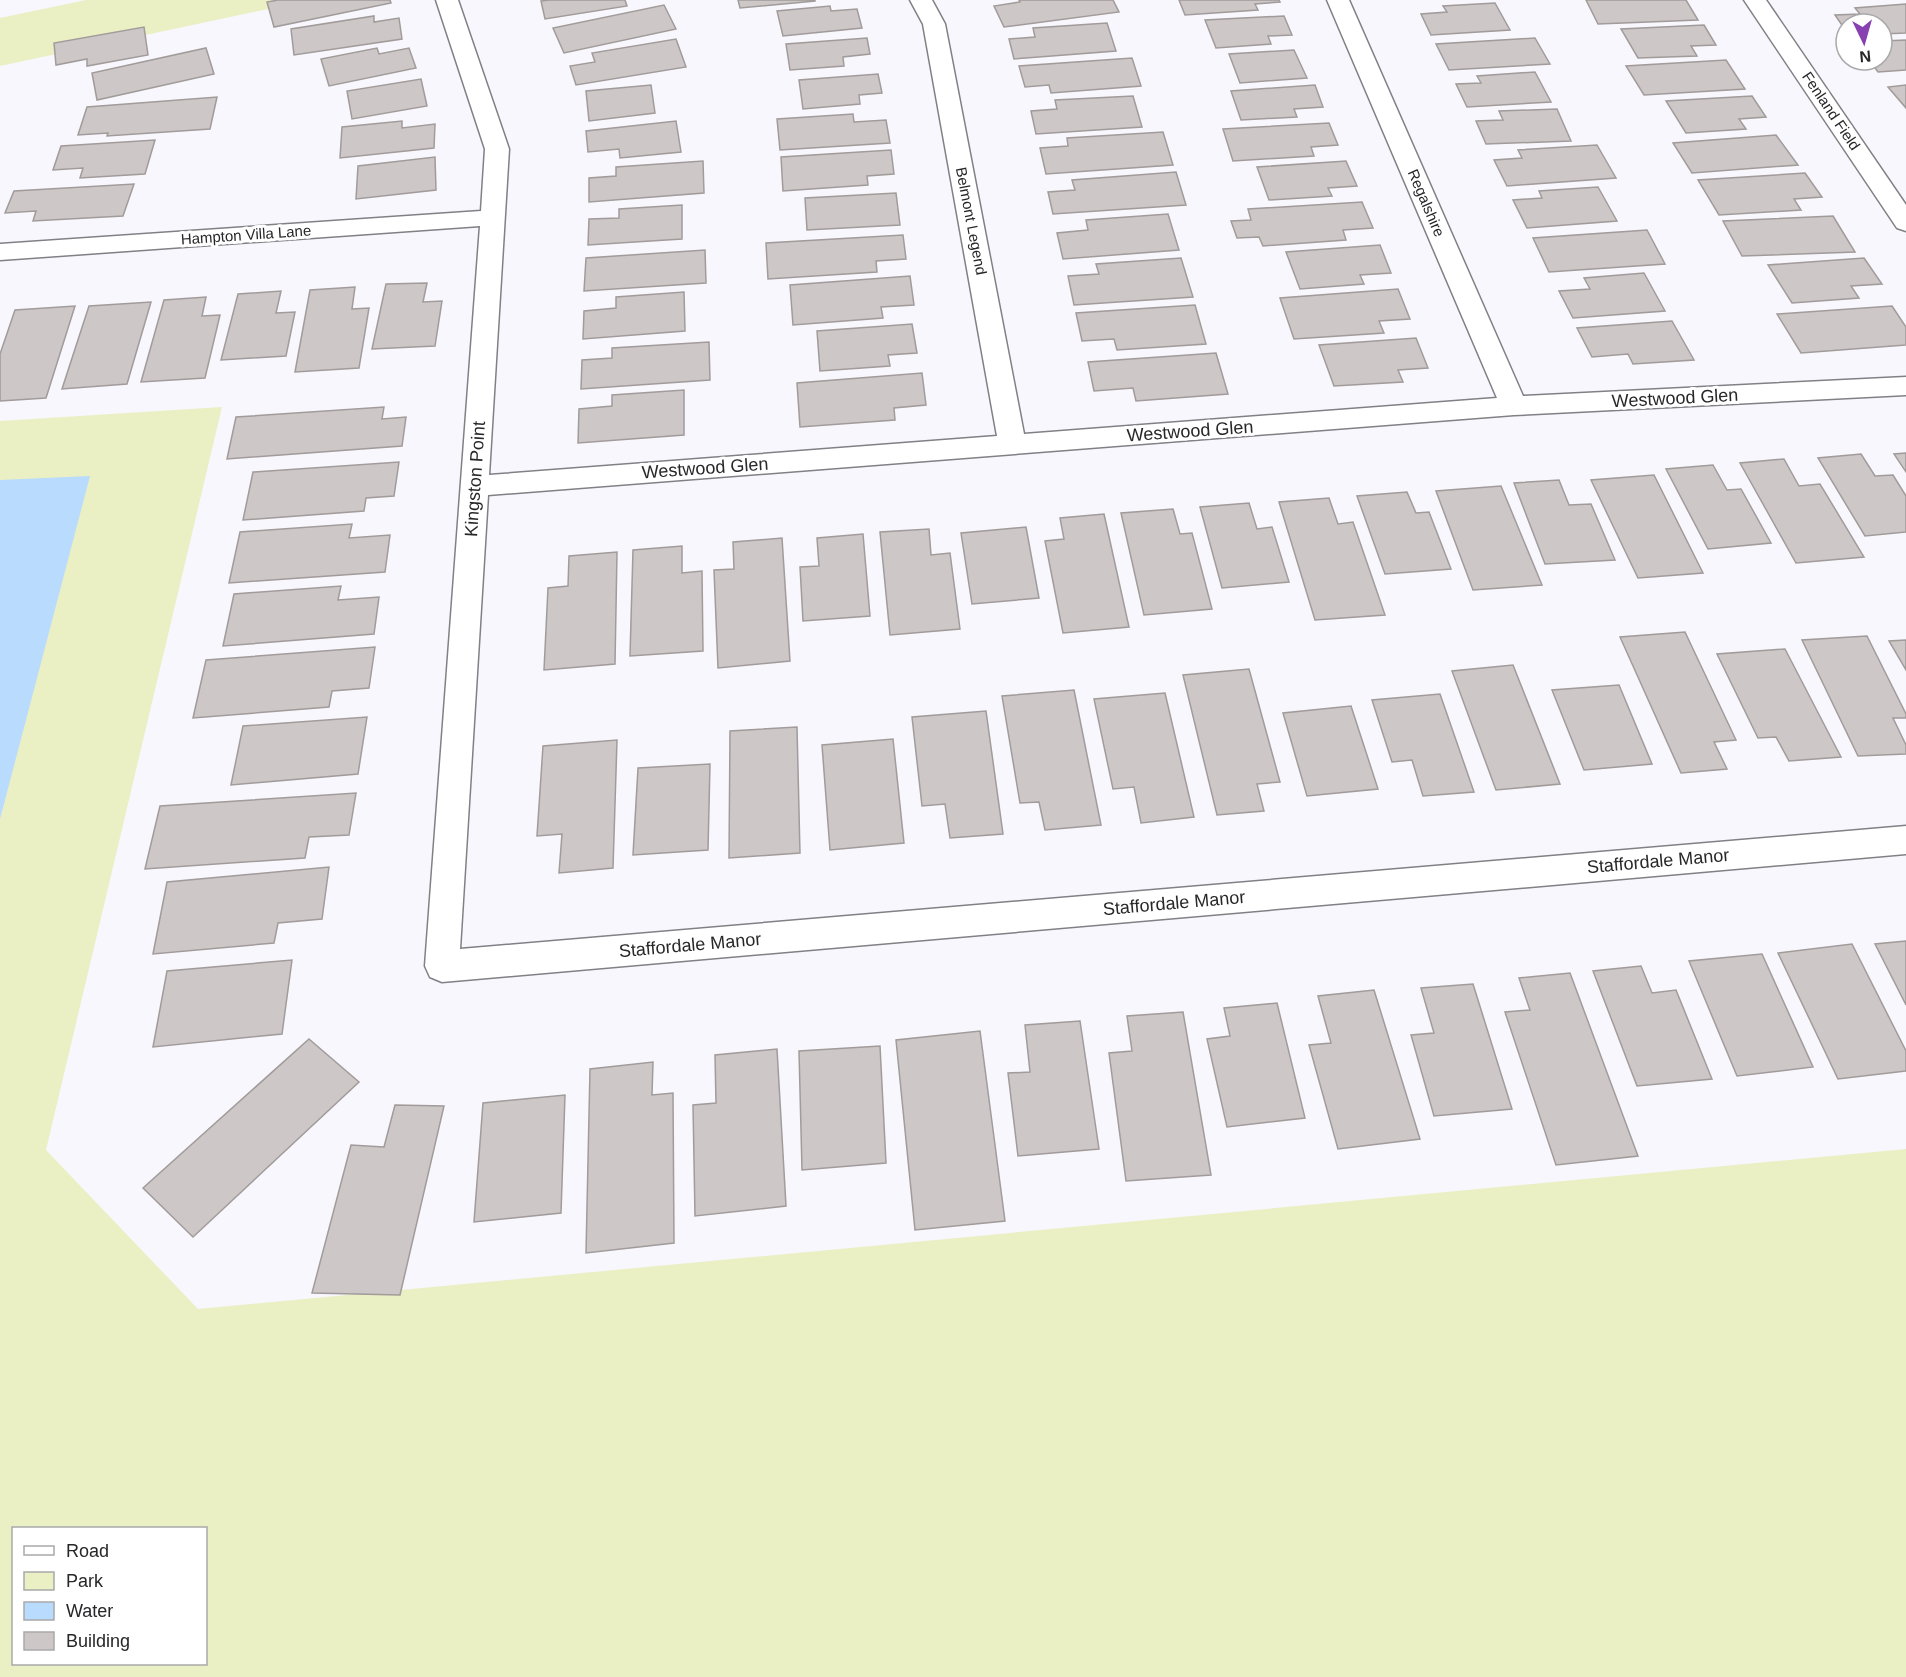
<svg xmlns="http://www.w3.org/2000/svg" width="1906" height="1677" font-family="Arial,sans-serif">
  <rect width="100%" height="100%" fill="#f8f7fd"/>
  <!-- green -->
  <g fill="#ebefc4" fill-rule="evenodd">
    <path d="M 86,0 L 310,0 L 0,66 L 0,18 Z"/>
    <path d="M 222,407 L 46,1150 L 198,1309 L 1906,1149 L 1906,1677 L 0,1677 L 0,421 ZM 14,1528 L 206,1528 L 206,1664 L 14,1664 Z"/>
  </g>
  <!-- water -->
  <path fill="#b8dbfe" d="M 90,476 L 0,819 L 0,480 Z"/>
  <!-- building -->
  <g fill="#cdc7c7" stroke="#a19b9a" stroke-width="1.5">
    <path d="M 278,0 L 390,0 L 391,3 L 274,27 L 267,2 Z"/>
    <path d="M 550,0 L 625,0 L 627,6 L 545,19 L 541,1 Z"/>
    <path d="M 738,0 L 815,0 L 815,1 L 740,8 Z"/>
    <path d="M 1019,0 L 1113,0 L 1119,12 L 1004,27 L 994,6 L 1020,2 Z"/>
    <path d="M 1179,0 L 1279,0 L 1280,2 L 1255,4 L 1258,10 L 1185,15 Z"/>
    <path d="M 1586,0 L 1686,0 L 1698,20 L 1598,24 Z"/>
    <path d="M 1495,3 L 1510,30 L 1431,35 L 1421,14 L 1447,12 L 1443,6 Z"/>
    <path d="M 1906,4 L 1906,33 L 1882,34 L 1882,24 L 1846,24 L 1846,31 L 1835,15 L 1860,14 L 1855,8 Z"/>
    <path d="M 664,5 L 676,29 L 564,53 L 553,28 Z"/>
    <path d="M 830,6 L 831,11 L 857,9 L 862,28 L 783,36 L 777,11 Z"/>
    <path d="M 374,16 L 374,22 L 399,18 L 402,39 L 294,55 L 291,29 Z"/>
    <path d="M 1284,16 L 1292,35 L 1268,36 L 1271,44 L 1216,48 L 1205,20 Z"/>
    <path d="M 1107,23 L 1116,51 L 1014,59 L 1009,39 L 1035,37 L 1033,28 Z"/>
    <path d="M 1704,25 L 1716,45 L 1691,46 L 1697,56 L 1638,58 L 1621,29 Z"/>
    <path d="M 144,27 L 148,55 L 87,66 L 87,59 L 56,65 L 54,43 Z"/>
    <path d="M 867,38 L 870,54 L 843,57 L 844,66 L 790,70 L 786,44 Z"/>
    <path d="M 1535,38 L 1550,64 L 1449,70 L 1436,44 Z"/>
    <path d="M 676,39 L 686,67 L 576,85 L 570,66 L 595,62 L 592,53 Z"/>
    <path d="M 1906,40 L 1906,70 L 1878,72 L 1869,60 L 1882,60 L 1882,49 L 1889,49 L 1884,41 Z"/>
    <path d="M 206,48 L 214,74 L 97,100 L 92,73 Z"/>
    <path d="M 377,48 L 379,54 L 409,48 L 416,68 L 329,86 L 321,59 Z"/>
    <path d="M 1294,50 L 1307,78 L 1240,83 L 1229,54 Z"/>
    <path d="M 1132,58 L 1141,86 L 1051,93 L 1049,85 L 1025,87 L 1019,66 Z"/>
    <path d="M 1726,60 L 1745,89 L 1644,95 L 1626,66 Z"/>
    <path d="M 1535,72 L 1551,102 L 1467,107 L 1456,84 L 1481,83 L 1477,76 Z"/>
    <path d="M 878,74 L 882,93 L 859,95 L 860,104 L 803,109 L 799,80 Z"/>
    <path d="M 421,79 L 427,106 L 352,119 L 347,91 Z"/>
    <path d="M 651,85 L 655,113 L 589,121 L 586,91 Z"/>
    <path d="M 1315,85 L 1323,107 L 1294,109 L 1297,117 L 1241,120 L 1231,91 Z"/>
    <path d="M 1906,85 L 1906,108 L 1888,87 Z"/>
    <path d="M 1133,96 L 1142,127 L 1036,134 L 1031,111 L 1057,109 L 1055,100 Z"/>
    <path d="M 1752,96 L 1766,117 L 1739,119 L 1746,129 L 1686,133 L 1666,101 Z"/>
    <path d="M 217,97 L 210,129 L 107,136 L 108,133 L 78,135 L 87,107 Z"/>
    <path d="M 1557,109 L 1571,141 L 1486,144 L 1476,121 L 1503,120 L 1499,111 Z"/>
    <path d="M 853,114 L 854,122 L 886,120 L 890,143 L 780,150 L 777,119 Z"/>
    <path d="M 402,121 L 402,128 L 435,124 L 434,148 L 340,158 L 342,127 Z"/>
    <path d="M 676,121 L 681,152 L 620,158 L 619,149 L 588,152 L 586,131 Z"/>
    <path d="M 1329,123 L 1338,145 L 1311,147 L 1314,156 L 1233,161 L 1223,129 Z"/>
    <path d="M 1163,132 L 1173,165 L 1046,174 L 1040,148 L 1068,146 L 1067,138 Z"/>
    <path d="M 1776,135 L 1798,165 L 1692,173 L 1673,143 Z"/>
    <path d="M 155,140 L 145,174 L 80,178 L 83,168 L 53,170 L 61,146 Z"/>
    <path d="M 1597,145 L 1616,178 L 1507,186 L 1494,160 L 1522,158 L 1518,150 Z"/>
    <path d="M 891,150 L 894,174 L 867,176 L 868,185 L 783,191 L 781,157 Z"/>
    <path d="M 435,157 L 436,190 L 356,199 L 358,166 Z"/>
    <path d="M 703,161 L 704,193 L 589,202 L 589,178 L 616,176 L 616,167 Z"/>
    <path d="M 1346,161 L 1357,186 L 1328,188 L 1332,196 L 1269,200 L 1257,167 Z"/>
    <path d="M 1176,172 L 1186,205 L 1053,214 L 1048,192 L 1075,190 L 1072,180 Z"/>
    <path d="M 1805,173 L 1822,197 L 1794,199 L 1801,210 L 1719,215 L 1698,180 Z"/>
    <path d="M 134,184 L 123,216 L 33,221 L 36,211 L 5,213 L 14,191 Z"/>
    <path d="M 1598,187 L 1617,221 L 1527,228 L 1513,200 L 1542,198 L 1539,191 Z"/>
    <path d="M 896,193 L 900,225 L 807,230 L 805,198 Z"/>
    <path d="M 1362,202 L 1373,228 L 1343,230 L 1346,240 L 1263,246 L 1259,237 L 1237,238 L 1231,221 L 1251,220 L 1248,209 Z"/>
    <path d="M 682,205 L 682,239 L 588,245 L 589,219 L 619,218 L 619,209 Z"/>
    <path d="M 1168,214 L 1179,250 L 1063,259 L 1057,233 L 1088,230 L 1086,220 Z"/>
    <path d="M 1833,216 L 1855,252 L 1742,256 L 1723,221 Z"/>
    <path d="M 1647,230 L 1665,264 L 1549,272 L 1533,238 Z"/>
    <path d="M 903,235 L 906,259 L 876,261 L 877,272 L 768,279 L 766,243 Z"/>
    <path d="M 1380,245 L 1391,273 L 1360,275 L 1364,284 L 1300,289 L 1286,252 Z"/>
    <path d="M 705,250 L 706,283 L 584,291 L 586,258 Z"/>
    <path d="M 1181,258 L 1193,297 L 1074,305 L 1068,276 L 1099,274 L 1096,264 Z"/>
    <path d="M 1864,258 L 1882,284 L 1851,286 L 1859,298 L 1792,303 L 1768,265 Z"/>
    <path d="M 1644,273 L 1665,311 L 1573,318 L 1559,291 L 1590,289 L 1584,278 Z"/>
    <path d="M 910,276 L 914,305 L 881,307 L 883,318 L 793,325 L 790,285 Z"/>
    <path d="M 427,283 L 423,302 L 442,301 L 435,346 L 372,349 L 386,284 Z"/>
    <path d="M 355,287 L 352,309 L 369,308 L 359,368 L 295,372 L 310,290 Z"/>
    <path d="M 1398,289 L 1410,319 L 1379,321 L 1384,333 L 1294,339 L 1280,298 Z"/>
    <path d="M 281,291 L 276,313 L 295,312 L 286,356 L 221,360 L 238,294 Z"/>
    <path d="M 684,292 L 685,331 L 583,339 L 584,311 L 616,308 L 616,297 Z"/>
    <path d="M 206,297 L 202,316 L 220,315 L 205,378 L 141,382 L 164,300 Z"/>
    <path d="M 151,302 L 127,384 L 62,389 L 89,306 Z"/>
    <path d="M 1195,305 L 1206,344 L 1117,350 L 1114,339 L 1082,341 L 1076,313 Z"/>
    <path d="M 75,306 L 46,398 L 0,401 L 0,354 L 15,310 Z"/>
    <path d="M 1892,306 L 1906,327 L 1906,345 L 1801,353 L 1777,314 Z"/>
    <path d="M 1672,321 L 1694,360 L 1633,364 L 1628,354 L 1592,357 L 1577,328 Z"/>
    <path d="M 912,324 L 917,353 L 888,355 L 890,366 L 820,371 L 817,331 Z"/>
    <path d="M 1416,338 L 1428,368 L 1398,370 L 1403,382 L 1334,386 L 1319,345 Z"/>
    <path d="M 709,342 L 710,380 L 581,389 L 582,360 L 612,358 L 612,348 Z"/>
    <path d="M 1216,353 L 1228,394 L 1136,401 L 1133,388 L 1094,391 L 1088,362 Z"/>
    <path d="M 922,373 L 926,405 L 894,408 L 895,420 L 800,427 L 797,383 Z"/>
    <path d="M 684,390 L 684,435 L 578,443 L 579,409 L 612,406 L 612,395 Z"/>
    <path d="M 384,407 L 382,419 L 406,417 L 402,446 L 227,459 L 236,417 Z"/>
    <path d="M 1906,453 L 1906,472 L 1894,454 Z"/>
    <path d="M 1861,454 L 1875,476 L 1893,475 L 1906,496 L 1906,532 L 1865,536 L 1818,458 Z"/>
    <path d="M 1784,459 L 1799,486 L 1820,484 L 1864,557 L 1796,563 L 1740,463 Z"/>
    <path d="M 399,462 L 394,496 L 366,498 L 364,511 L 243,520 L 253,472 Z"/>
    <path d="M 1713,465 L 1727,490 L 1741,489 L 1771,543 L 1708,549 L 1666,469 Z"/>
    <path d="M 1654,475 L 1703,573 L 1638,578 L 1591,480 Z"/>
    <path d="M 1559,480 L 1569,505 L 1591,504 L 1615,560 L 1545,564 L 1514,483 Z"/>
    <path d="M 1501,486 L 1542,585 L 1473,590 L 1436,491 Z"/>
    <path d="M 1407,492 L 1416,513 L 1429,512 L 1451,569 L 1385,574 L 1357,496 Z"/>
    <path d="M 1329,498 L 1338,524 L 1353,522 L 1385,615 L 1315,620 L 1279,502 Z"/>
    <path d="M 1249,503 L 1257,529 L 1272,527 L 1289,582 L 1222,588 L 1200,507 Z"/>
    <path d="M 1173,509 L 1180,534 L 1192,533 L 1212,609 L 1144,615 L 1121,513 Z"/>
    <path d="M 1104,514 L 1129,627 L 1063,633 L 1045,541 L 1064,539 L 1060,518 Z"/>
    <path d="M 352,524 L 349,538 L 390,535 L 385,572 L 229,583 L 240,532 Z"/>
    <path d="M 1026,527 L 1039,598 L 972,604 L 961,533 Z"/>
    <path d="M 929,529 L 931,555 L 950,553 L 960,629 L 890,635 L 880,532 Z"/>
    <path d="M 863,534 L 870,616 L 803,621 L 800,567 L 819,566 L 817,538 Z"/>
    <path d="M 782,538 L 790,661 L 718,668 L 714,570 L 734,569 L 733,542 Z"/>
    <path d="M 682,546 L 682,573 L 702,571 L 703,651 L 630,656 L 633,550 Z"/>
    <path d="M 617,552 L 615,664 L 544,670 L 548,588 L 568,586 L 569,556 Z"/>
    <path d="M 341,586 L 338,600 L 379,597 L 374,634 L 223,646 L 234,594 Z"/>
    <path d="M 1685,632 L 1736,740 L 1714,742 L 1727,769 L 1681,773 L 1620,637 Z"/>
    <path d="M 1867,636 L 1906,714 L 1906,718 L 1893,718 L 1906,745 L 1906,754 L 1858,756 L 1802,640 Z"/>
    <path d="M 1906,640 L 1906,670 L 1889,641 Z"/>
    <path d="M 375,647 L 369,688 L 332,691 L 329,707 L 193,718 L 206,660 Z"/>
    <path d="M 1785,649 L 1841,757 L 1789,761 L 1776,737 L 1758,738 L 1717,654 Z"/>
    <path d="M 1513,665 L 1560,784 L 1496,790 L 1452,671 Z"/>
    <path d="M 1249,669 L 1280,782 L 1257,784 L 1264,811 L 1217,815 L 1183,675 Z"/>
    <path d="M 1619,685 L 1652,764 L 1584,770 L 1552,690 Z"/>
    <path d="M 1074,690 L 1101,825 L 1045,830 L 1039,802 L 1020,803 L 1002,696 Z"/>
    <path d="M 1165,693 L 1194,817 L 1141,823 L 1134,787 L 1113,789 L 1094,699 Z"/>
    <path d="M 1440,694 L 1474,792 L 1423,796 L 1412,760 L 1392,762 L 1372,700 Z"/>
    <path d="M 1351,706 L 1378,789 L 1307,796 L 1283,713 Z"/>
    <path d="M 986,711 L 1003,834 L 950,838 L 945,804 L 922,806 L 912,717 Z"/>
    <path d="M 367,717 L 358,774 L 231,785 L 243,726 Z"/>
    <path d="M 797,727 L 800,853 L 729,858 L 730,731 Z"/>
    <path d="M 893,739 L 904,843 L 830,850 L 822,745 Z"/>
    <path d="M 617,740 L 613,868 L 559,873 L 562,834 L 537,836 L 543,746 Z"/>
    <path d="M 710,764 L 708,850 L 633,855 L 638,768 Z"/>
    <path d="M 356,793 L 349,835 L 309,837 L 305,858 L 145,869 L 160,806 Z"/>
    <path d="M 329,867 L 322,919 L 278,923 L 274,943 L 153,954 L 167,882 Z"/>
    <path d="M 1906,941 L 1906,1005 L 1875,944 Z"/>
    <path d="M 1852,944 L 1906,1051 L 1906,1071 L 1838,1079 L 1778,953 Z"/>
    <path d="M 1762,954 L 1813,1067 L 1737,1076 L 1689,961 Z"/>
    <path d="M 292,960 L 282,1034 L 153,1047 L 167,971 Z"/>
    <path d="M 1641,966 L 1652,993 L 1676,990 L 1712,1079 L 1637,1086 L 1593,971 Z"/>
    <path d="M 1570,973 L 1638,1156 L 1556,1165 L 1505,1012 L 1530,1010 L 1519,978 Z"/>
    <path d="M 1473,984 L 1512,1109 L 1434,1116 L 1411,1035 L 1434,1033 L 1421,988 Z"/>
    <path d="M 1374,990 L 1420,1139 L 1338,1149 L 1309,1045 L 1331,1043 L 1318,996 Z"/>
    <path d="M 1277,1003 L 1305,1118 L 1227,1127 L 1207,1039 L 1230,1036 L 1224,1008 Z"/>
    <path d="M 1183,1012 L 1211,1175 L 1126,1181 L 1109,1053 L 1132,1051 L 1127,1016 Z"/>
    <path d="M 1080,1021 L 1099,1149 L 1018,1156 L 1008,1073 L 1030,1072 L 1025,1025 Z"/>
    <path d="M 980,1031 L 1005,1221 L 915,1230 L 896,1040 Z"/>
    <path d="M 309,1039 L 359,1082 L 193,1237 L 143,1188 Z"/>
    <path d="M 880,1046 L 886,1163 L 802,1170 L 799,1051 Z"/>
    <path d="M 777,1049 L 786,1206 L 695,1216 L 693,1105 L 716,1103 L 715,1055 Z"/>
    <path d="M 653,1062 L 652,1095 L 673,1093 L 674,1243 L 586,1253 L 590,1069 Z"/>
    <path d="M 565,1095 L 561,1213 L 474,1222 L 483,1103 Z"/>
    <path d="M 395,1105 L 444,1106 L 400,1295 L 312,1293 L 351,1145 L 384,1147 Z"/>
  </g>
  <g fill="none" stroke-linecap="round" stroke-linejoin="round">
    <!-- minor casing -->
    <g stroke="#808085" stroke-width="3">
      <g id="minor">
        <path d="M 436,0 L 458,0 L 509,149 L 489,475 L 997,436 L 923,24 L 910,0 L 932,0 L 945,24 L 1024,434 L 1497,398 L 1327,0 L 1349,0 L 1523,396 L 1906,377 L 1906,395 L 1514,415 L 488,495 L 460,949 L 1906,826 L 1906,854 L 442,982 L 430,977 L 425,966 L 480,226 L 0,260 L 0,244 L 481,211 L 485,149 Z"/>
        <path d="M 1744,0 L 1766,0 L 1906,205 L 1906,231 L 1897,228 Z"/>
      </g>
    </g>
    <!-- minor -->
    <use href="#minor" fill="#fff" fill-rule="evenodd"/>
  </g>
  <g text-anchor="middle" stroke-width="6" stroke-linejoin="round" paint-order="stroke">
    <!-- far-street labels -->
    <g font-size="15" fill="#272729" stroke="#fff">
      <text transform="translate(1831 111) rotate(56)" y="5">Fenland Field</text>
      <text transform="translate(1426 203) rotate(67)" y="5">Regalshire</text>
      <text transform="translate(971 221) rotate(79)" y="5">Belmont Legend</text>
      <text transform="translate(246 235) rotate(-4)" y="5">Hampton Villa Lane</text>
    </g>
    <!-- street labels -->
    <g font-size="18" fill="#272729" stroke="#fff">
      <text transform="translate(1675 398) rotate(-3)" y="6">Westwood Glen</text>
      <text transform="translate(1190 431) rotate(-4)" y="6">Westwood Glen</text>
      <text transform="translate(705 468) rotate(-4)" y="6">Westwood Glen</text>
      <text transform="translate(475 479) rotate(-86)" y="6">Kingston Point</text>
      <text transform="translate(1658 861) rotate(-5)" y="6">Staffordale Manor</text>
      <text transform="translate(1174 903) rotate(-5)" y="6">Staffordale Manor</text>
      <text transform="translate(690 945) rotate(-5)" y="6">Staffordale Manor</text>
    </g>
  </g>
  <!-- legend -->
  <rect x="12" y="1527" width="195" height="138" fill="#ffffff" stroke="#a9a9a9" stroke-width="1.5"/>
  <rect x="24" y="1546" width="30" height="9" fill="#ffffff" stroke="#a9a9a9" stroke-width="1.5"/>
  <text x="66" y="1557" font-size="18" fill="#272729">Road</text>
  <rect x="24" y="1572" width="30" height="18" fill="#ebefc4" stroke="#a9a9a9" stroke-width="1.5"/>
  <text x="66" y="1587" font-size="18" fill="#272729">Park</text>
  <rect x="24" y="1602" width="30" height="18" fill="#b8dbfe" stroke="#a9a9a9" stroke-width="1.5"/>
  <text x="66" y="1617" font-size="18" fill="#272729">Water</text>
  <rect x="24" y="1632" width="30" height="18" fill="#cdc7c7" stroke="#a9a9a9" stroke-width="1.5"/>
  <text x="66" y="1647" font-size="18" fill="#272729">Building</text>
  <!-- north arrow -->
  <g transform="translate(1864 42) rotate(175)"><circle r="28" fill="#ffffff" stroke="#a9a9a9" stroke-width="1.5"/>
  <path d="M0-4.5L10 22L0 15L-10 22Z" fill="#883fb1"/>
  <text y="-9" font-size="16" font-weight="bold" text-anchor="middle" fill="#272729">N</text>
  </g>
</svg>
